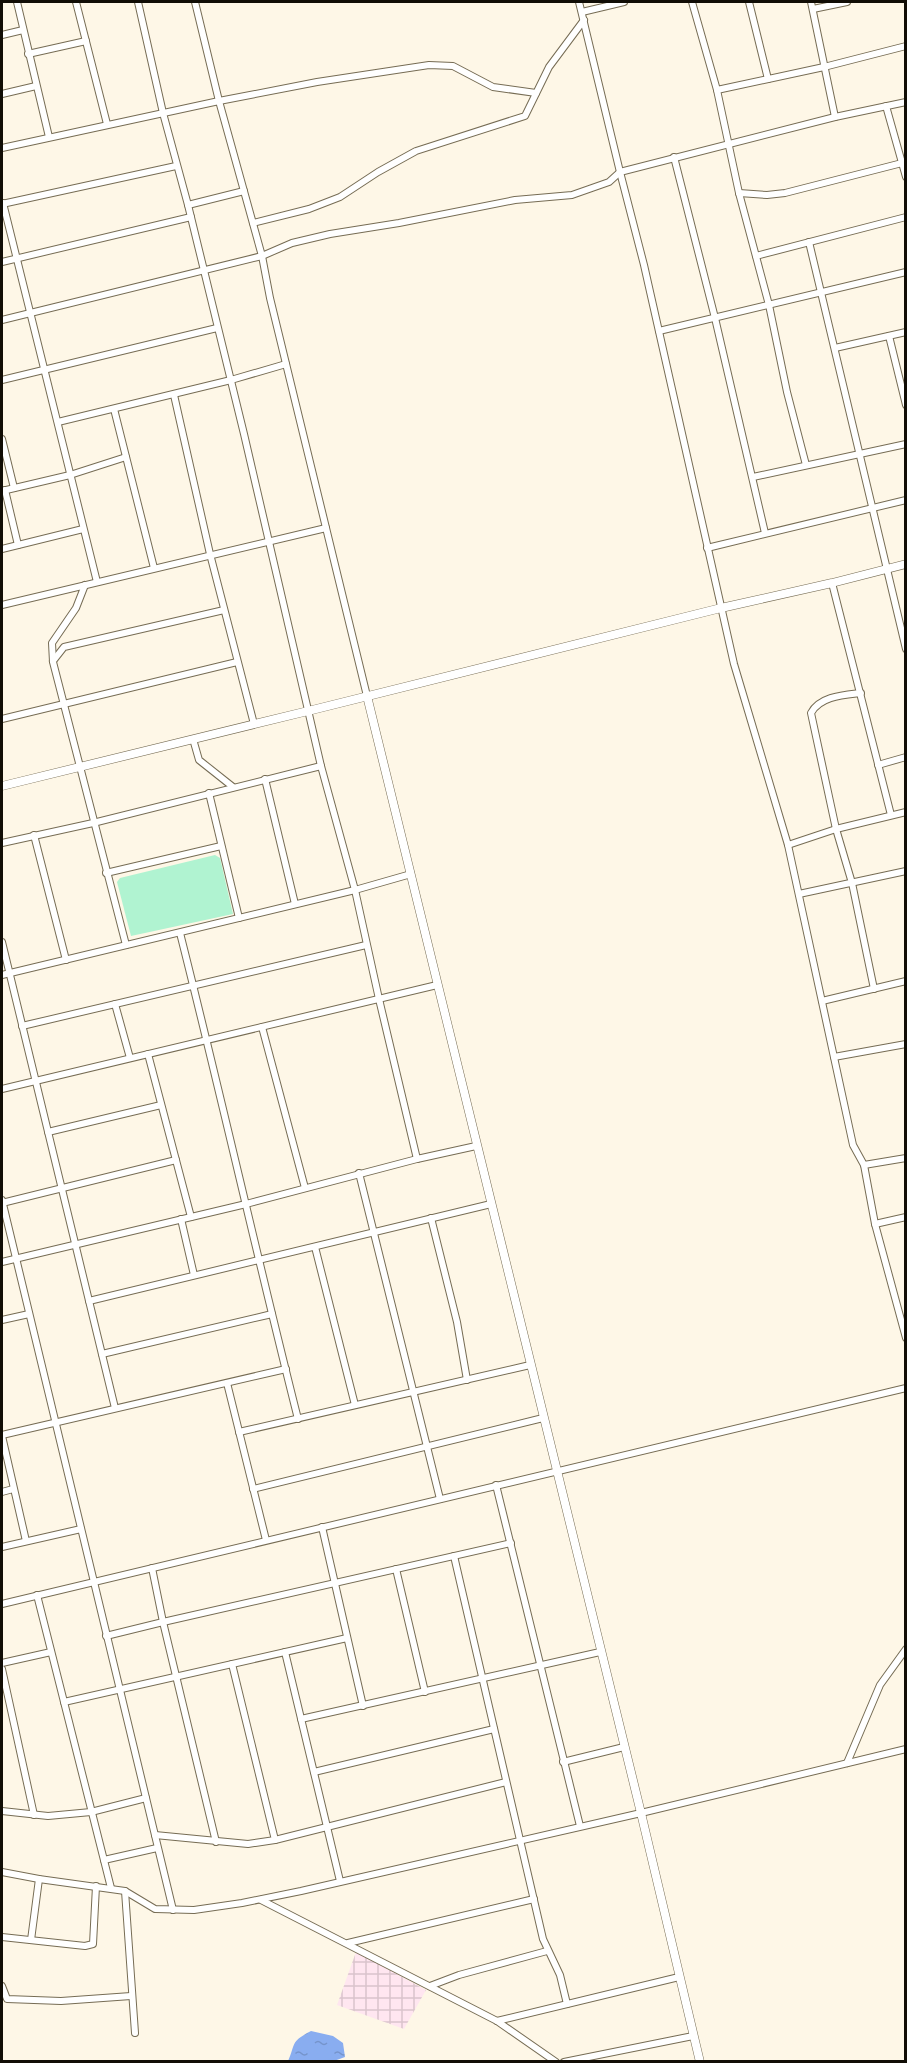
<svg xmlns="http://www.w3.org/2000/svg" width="907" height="2063" font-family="'Fira Sans',sans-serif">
  <defs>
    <pattern id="industrial-grid" width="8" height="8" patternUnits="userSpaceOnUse" patternTransform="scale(1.5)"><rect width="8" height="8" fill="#ffe6f0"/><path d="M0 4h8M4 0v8" fill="none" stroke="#dac4cc"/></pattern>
    <pattern id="water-ripples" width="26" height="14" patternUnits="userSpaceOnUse" patternTransform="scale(1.5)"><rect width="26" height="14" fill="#89adf0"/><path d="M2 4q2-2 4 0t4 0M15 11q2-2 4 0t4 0" fill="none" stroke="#7594cc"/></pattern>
  </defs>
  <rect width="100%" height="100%" fill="#fef7e7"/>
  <!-- industrial -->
  <path fill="url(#industrial-grid)" d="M 356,1952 L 426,1990 L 404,2029 L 337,2005 Z"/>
  <!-- garden -->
  <path fill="#b0f3d1" d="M 215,855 L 220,858 L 233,914 L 131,936 L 117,882 L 120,878 Z"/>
  <!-- water -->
  <path fill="url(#water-ripples)" d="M 311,2031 L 333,2036 L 343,2043 L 345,2057 L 334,2061 L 288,2061 C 296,2043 290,2042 311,2031 Z"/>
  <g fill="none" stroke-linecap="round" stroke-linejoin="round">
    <!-- minor casing -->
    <g stroke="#766c54" stroke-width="8">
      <g id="minor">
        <path d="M 17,2 L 49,137"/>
        <path d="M 76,2 L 107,124"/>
        <path d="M 138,2 L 163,113 L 188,205 L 244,434 L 321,766 L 355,890 L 379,999 L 417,1159 L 476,1146"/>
        <path d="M 195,2 L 219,101 L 262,256 L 270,298 L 367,696"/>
        <path d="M 579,2 L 620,172 L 644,265 L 734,664 L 788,845 L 853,1145 L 864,1165 L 875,1224 L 906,1338"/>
        <path d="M 692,2 L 717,90 L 739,193 L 769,305 L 787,392 L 806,465"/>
        <path d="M 749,2 L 768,79"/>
        <path d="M 811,2 L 835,117"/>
        <path d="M 813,9 L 847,2"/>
        <path d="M 582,12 L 624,2"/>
        <path d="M 2,35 L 23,30"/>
        <path d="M 28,54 L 86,41"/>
        <path d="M 717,90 L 824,67 L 906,46"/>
        <path d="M 2,94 L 36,86"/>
        <path d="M 886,106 L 906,177"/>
        <path d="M 2,148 L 219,101 L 317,82 L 429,65 L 453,66 L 493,87 L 536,93"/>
        <path d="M 674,157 L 715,318 L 765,533"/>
        <path d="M 739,193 L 767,195 L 785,193 L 902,163"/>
        <path d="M 3,203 L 97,582"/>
        <path d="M 2,204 L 176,166"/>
        <path d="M 188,205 L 244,191"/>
        <path d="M 253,223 L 309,209 L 340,197 L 378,172 L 416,151 L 525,116 L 549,67 L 584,20"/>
        <path d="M 809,242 L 906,649"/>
        <path d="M 756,256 L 906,217"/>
        <path d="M 2,262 L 191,217"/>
        <path d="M 2,320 L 262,256 L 292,243 L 330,234 L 399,223 L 515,200 L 572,195 L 609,182 L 620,172 L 835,117 L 906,102"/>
        <path d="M 659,331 L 906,272"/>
        <path d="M 889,336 L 906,405"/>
        <path d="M 835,348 L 906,332"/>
        <path d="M 2,380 L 217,328"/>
        <path d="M 174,395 L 210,554 L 254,724"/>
        <path d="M 114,409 L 154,568"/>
        <path d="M 58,422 L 231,380 L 286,364"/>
        <path d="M 2,439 L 14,488"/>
        <path d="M 753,477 L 906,444"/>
        <path d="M 5,490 L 18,545"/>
        <path d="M 2,491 L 70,475 L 126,457"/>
        <path d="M 707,548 L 906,500"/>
        <path d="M 2,549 L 83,529"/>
        <path d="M 832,583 L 891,815"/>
        <path d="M 85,585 L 76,608 L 52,643 L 53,662 L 126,945"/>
        <path d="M 2,605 L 326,528"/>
        <path d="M 53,661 L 64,647 L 224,610"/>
        <path d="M 861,693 C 844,695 820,696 811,713 L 836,829 L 852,883 L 874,989"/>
        <path d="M 2,719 L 237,662"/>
        <path d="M 193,739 L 199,760 L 233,787"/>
        <path d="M 878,765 L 906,757"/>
        <path d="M 265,779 L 295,904"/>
        <path d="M 209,793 L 239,918"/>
        <path d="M 34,835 L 66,960"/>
        <path d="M 2,843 L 93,823 L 321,766"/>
        <path d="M 788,845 L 836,829 L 906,812"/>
        <path d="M 106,873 L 221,846"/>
        <path d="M 799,894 L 906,871"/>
        <path d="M 180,933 C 221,1095 257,1257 298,1419"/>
        <path d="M 2,942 L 115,1408"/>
        <path d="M 2,975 L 355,890 L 411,874"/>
        <path d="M 822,1001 L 906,981"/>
        <path d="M 115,1004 L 130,1058"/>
        <path d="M 22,1026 L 366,945"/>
        <path d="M 262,1027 L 305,1188"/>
        <path d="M 148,1054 L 191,1217"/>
        <path d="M 834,1057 L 906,1044"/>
        <path d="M 2,1089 L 437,985"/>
        <path d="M 48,1132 L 161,1105"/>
        <path d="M 864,1165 L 906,1158"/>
        <path d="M 359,1173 L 440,1499"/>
        <path d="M 2,1200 L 173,1910"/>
        <path d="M 2,1203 L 176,1160"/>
        <path d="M 431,1218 L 457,1322 L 467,1380"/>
        <path d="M 181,1219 L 194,1275"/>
        <path d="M 875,1224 L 906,1217"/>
        <path d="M 315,1247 L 355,1405"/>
        <path d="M 2,1262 L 246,1204 L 417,1159"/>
        <path d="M 89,1301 L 491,1204"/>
        <path d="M 2,1320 L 29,1314"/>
        <path d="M 102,1354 L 272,1314"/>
        <path d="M 227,1383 L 266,1540"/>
        <path d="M 239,1432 L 530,1365"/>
        <path d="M 2,1435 L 286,1369"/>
        <path d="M 2,1436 L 26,1541"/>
        <path d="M 496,1485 L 580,1826"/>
        <path d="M 253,1489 L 543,1418"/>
        <path d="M 2,1492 L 13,1489"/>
        <path d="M 322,1527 L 363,1706"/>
        <path d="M 2,1547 L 81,1529"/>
        <path d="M 454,1556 L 543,1939 L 560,1975 L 567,2004"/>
        <path d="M 152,1568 L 163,1622 L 216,1842"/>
        <path d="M 396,1569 L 425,1692"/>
        <path d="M 37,1595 L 111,1888"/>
        <path d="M 2,1604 L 906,1388"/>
        <path d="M 106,1636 L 163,1622 L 511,1543"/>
        <path d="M 285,1652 L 340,1881"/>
        <path d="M 2,1663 L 51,1652"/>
        <path d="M 232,1664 L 275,1840"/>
        <path d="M 2,1669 L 34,1815"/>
        <path d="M 64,1702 L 347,1638"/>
        <path d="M 301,1719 L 600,1652"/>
        <path d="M 563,1762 L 624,1747"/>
        <path d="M 847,1763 L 880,1685 L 906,1649"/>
        <path d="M 314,1772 L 494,1729"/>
        <path d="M 2,1811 L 48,1816 L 91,1812 L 146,1798"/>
        <path d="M 155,1835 L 248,1844 L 275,1840 L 506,1782"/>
        <path d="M 104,1860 L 157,1848"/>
        <path d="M 2,1872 L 39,1879 L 125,1891 L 155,1909 L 194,1910 L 242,1903 L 301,1891 L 641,1813 L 906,1749"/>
        <path d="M 125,1891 L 135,2033"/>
        <path d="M 261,1900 L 497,2021 L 556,2062"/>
        <path d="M 2,1937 L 85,1946 L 93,1944 L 96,1886"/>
        <path d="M 31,1940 L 39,1879"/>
        <path d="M 348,1943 L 534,1899"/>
        <path d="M 2,1986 L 7,1999 L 61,2001 L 131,1996"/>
        <path d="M 430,1986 L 459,1975 L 547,1951"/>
        <path d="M 497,2021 L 679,1977"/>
        <path d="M 564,2062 L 693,2036"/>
      </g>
    </g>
    <!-- tertiary casing -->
    <g stroke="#766c54" stroke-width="9">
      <g id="tertiary">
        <path d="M 367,696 L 641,1813 L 700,2062"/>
        <path d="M 2,786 L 308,711 L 721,608 L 832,583 L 906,564"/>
      </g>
    </g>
    <!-- minor -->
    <use href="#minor" stroke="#fff" stroke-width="6"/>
    <!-- tertiary -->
    <use href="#tertiary" stroke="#fff" stroke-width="8"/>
  </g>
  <!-- border -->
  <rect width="907" height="2063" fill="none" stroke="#110d05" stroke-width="6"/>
</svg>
